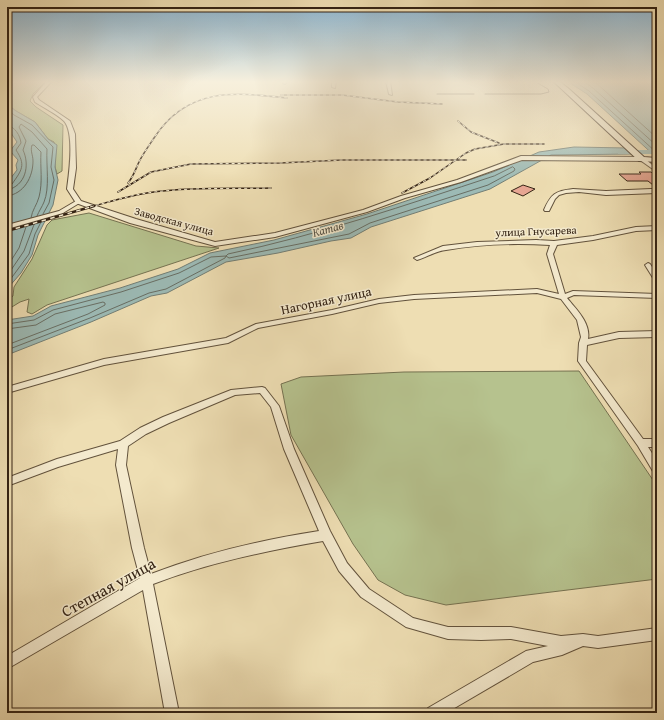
<svg xmlns="http://www.w3.org/2000/svg" width="664" height="720" font-family="'Gentium Book Plus',serif">
  <rect width="100%" height="100%" fill="#eedeb3"/>
  <filter id="stains"><feTurbulence type="fractalNoise" baseFrequency=".005" numOctaves="4"/><feColorMatrix values="0 0 0 0 .2 0 0 0 0 .09 0 0 0 0 .02 0 0 0 .5 -.17"/></filter>
  <radialGradient id="worn" r=".72"><stop offset=".6" stop-color="#630" stop-opacity="0"/><stop offset="1" stop-color="#630" stop-opacity=".3"/></radialGradient>
  <!-- green -->
  <g fill="#b6c28e" stroke="#757251">
    <path d="M 18,81 L 46,81 L 33,94 L 30,101 L 36,107 L 63,125 L 62,171 L 57,174 L 55,167 L 54,142 L 48,139 L 35,122 L 16,111 L 8,105 L 7,88 Z"/>
    <path d="M 89,213 L 196,246 L 219,248 L 47,305 L 32,314 L 27,312 L 29,299 L 20,302 L 7,310 L 7,300 L 13,296 L 14,287 L 32,259 L 47,225 L 52,220 Z"/>
    <path d="M 579,371 L 657,486 L 657,579 L 446,605 L 405,595 L 378,580 L 353,544 L 291,435 L 281,384 L 301,377 L 404,372 Z"/>
  </g>
  <!-- water -->
  <g fill="#9cbab5" stroke="#727e75">
    <path d="M 567,81 L 657,81 L 657,158 L 587,94 Z"/>
    <path d="M 7,99 L 8,105 L 16,111 L 35,122 L 48,139 L 57,145 L 55,167 L 58,180 L 53,205 L 38,235 L 32,255 L 21,273 L 7,289 L 7,183 L 17,170 L 16,165 L 18,160 L 10,151 L 17,142 L 7,127 Z"/>
    <path d="M 574,147 L 628,148 L 635,154 L 551,155 L 490,189 L 371,227 L 351,238 L 331,241 L 278,253 L 226,262 L 167,293 L 151,296 L 91,322 L 7,355 L 7,320 L 33,316 L 51,306 L 120,288 L 178,269 L 210,253 L 274,240 L 367,214 L 493,172 L 539,152 Z"/>
  </g>
  <g fill="none" stroke-linecap="round" stroke-linejoin="round">
    <!-- shore -->
    <g stroke="#686e64" stroke-width="1">
      <path d="M 574,81 L 589,91 L 657,153"/>
      <path d="M 583,81 L 593,88 L 657,146"/>
      <path d="M 594,81 L 657,138"/>
      <path d="M 7,109 L 14,115 L 32,125 L 53,147 L 51,167 L 54,180 L 49,203 L 43,214"/>
      <path d="M 7,125 C 15,127 20,135 21,143 L 16,150 C 26,165 22,170 12,184 L 7,185"/>
      <path d="M 513,167 L 515,169 L 514,171 L 488,185 L 370,223 L 349,234 L 229,258 L 226,256 L 228,254 C 319,235 406,205 494,176 Z"/>
      <path d="M 7,190 C 26,186 30,165 23,150 L 26,141 L 19,127 L 21,124 L 32,132 L 47,149 C 46,165 50,188 44,202 C 42,207 39,211 37,216"/>
      <path d="M 7,196 C 24,194 33,177 33,161 C 33,155 30,151 32,145 L 34,145 L 41,152 C 40,167 43,182 39,197 C 37,205 32,210 31,218"/>
      <path d="M 7,267 L 19,248 L 27,224"/>
      <path d="M 7,276 L 24,251 L 35,222"/>
      <path d="M 7,284 L 29,254 L 35,234 L 42,220"/>
      <path d="M 7,324 L 34,320 L 53,310 L 121,292 L 179,273 L 211,257 L 226,256 L 225,258 L 166,289 L 149,293 L 90,318 L 7,350"/>
      <path d="M 7,329 L 36,325 L 55,314 L 103,302 L 105,303 L 105,305 L 88,314 L 7,345"/>
    </g>
    <!-- river -->
    <rect fill="#9cbab5" fill-rule="evenodd" x="618" y="150" width="39" height="4"/>
  </g>
  <!-- building -->
  <g fill="#e8a794" stroke="#342314">
    <path d="M 639,172 L 651,172 L 657,177 L 657,185 L 653,185 L 648,181 L 627,181 L 619,174 L 641,174 Z"/>
    <path d="M 523,185 L 535,189 L 523,196 L 511,191 Z"/>
  </g>
  <g fill="none" stroke-linecap="round" stroke-linejoin="round">
    <!-- minor casing -->
    <g stroke="#62523c" stroke-width="2">
      <g id="minor">
        <path d="M 284,81 L 288,81 L 285,84 L 283,83 Z"/>
        <path d="M 332,81 L 336,81 L 335,88 L 332,87 Z"/>
        <path d="M 386,81 L 390,81 L 392,95 L 389,94 Z"/>
        <path d="M 640,158 L 644,158 L 657,169 L 657,172 L 640,160 Z"/>
        <path d="M 573,189 L 606,191 L 651,189 L 657,189 L 657,193 L 606,195 L 579,192 L 566,193 L 559,195 L 555,199 L 549,211 L 545,211 L 544,210 C 551,194 555,191 573,189 Z"/>
        <path d="M 76,201 L 81,202 L 63,213 L 7,229 L 7,225 L 59,211 Z"/>
        <path d="M 657,226 L 657,230 L 636,231 L 593,240 L 557,245 L 553,254 L 565,294 L 573,291 L 657,294 L 657,298 L 574,295 L 567,298 C 576,309 591,323 588,339 L 619,332 L 657,331 L 657,337 L 619,338 L 587,345 L 586,361 L 643,439 L 657,439 L 657,447 L 648,447 L 657,461 L 657,474 L 654,473 L 638,446 L 578,361 L 579,343 L 581,337 L 577,320 L 561,299 L 537,293 L 414,299 L 379,303 L 332,314 L 258,328 L 228,343 L 104,365 L 7,393 L 7,387 L 104,359 L 226,338 L 256,324 L 332,310 L 379,299 L 414,295 L 537,289 L 559,294 L 547,254 L 550,245 C 516,243 480,244 446,250 C 436,251 427,257 417,260 L 414,258 L 443,246 L 477,242 L 536,240 L 554,241 L 593,236 L 636,227 Z"/>
        <path d="M 648,263 L 650,264 L 657,274 L 657,282 L 655,281 L 645,265 Z"/>
        <path d="M 262,387 L 265,388 L 279,406 L 294,449 L 330,531 L 347,563 L 369,589 L 413,618 L 448,627 L 511,627 L 561,636 L 583,634 L 598,636 L 657,628 L 657,640 L 598,648 L 583,646 L 562,655 L 533,662 L 446,713 L 426,713 L 428,708 L 526,651 L 548,646 L 511,639 L 481,640 L 448,639 L 406,627 L 361,597 L 339,571 L 323,541 C 265,551 208,563 153,584 L 179,713 L 165,713 L 143,590 L 7,669 L 7,656 L 140,578 L 132,548 L 116,465 L 118,449 L 58,467 L 7,486 L 7,478 L 57,459 L 120,441 L 140,428 L 163,417 L 231,390 ZM 260,393 L 271,407 L 284,449 L 319,531 C 261,540 205,553 151,574 L 144,548 L 126,465 L 128,446 L 146,434 L 169,423 L 235,395 Z"/>
      </g>
    </g>
    <!-- tertiary casing -->
    <g stroke="#62523c" stroke-width="2">
      <path id="tertiary" d="M 47,81 L 52,81 L 37,97 L 39,100 L 70,121 L 75,134 L 76,168 L 73,189 L 81,201 L 136,219 L 215,242 L 275,233 L 363,210 L 401,196 L 457,180 L 521,156 L 642,157 L 645,159 L 642,161 L 522,160 L 461,182 L 405,198 L 367,212 L 275,237 L 215,246 L 130,223 L 76,203 L 67,189 C 69,174 75,133 64,121 C 57,114 44,108 35,102 L 33,97 Z"/>
    </g>
    <!-- secondary casing -->
    <g stroke="#342314" stroke-width="2">
      <path id="secondary" d="M 553,81 L 559,81 L 569,89 L 644,157 L 657,158 L 657,162 L 639,161 Z"/>
    </g>
    <!-- minor -->
    <use href="#minor" fill="#f4eace" fill-rule="evenodd"/>
    <!-- tertiary -->
    <use href="#tertiary" fill="#f4eace" fill-rule="evenodd"/>
    <!-- secondary -->
    <use href="#secondary" fill="#f4eace" fill-rule="evenodd"/>
    <!-- tram -->
    <g stroke="#342314" stroke-width="1">
      <path d="M 437,94 L 474,94"/>
      <path d="M 485,94 L 541,94 L 549,92 L 548,89 L 534,81"/>
    </g>
    <!-- rail-far1 casing -->
    <g stroke="#342314" stroke-width="1.5">
      <g id="rail-far1">
        <path d="M 281,95 L 342,95 L 398,102 L 442,104"/>
        <path d="M 458,121 L 471,132 L 499,143"/>
        <path d="M 128,183 C 133,177 135,171 138,164 C 142,155 148,147 154,138 C 187,87 233,92 287,98"/>
        <path d="M 118,192 L 151,172 L 191,164 L 280,163 L 342,160 L 466,160"/>
        <path d="M 402,193 L 430,178 L 466,153 L 475,149 L 504,144 L 544,144"/>
        <path d="M 90,207 C 109,202 128,196 147,193 C 188,187 230,189 271,188"/>
      </g>
    </g>
    <!-- rail casing -->
    <g stroke="#342314" stroke-width="2.5">
      <path id="rail" d="M 7,231 L 94,206"/>
    </g>
    <!-- rail-far1 -->
    <use href="#rail-far1" stroke="#f4eace" stroke-width="1" stroke-dasharray="3" stroke-linecap="butt"/>
    <!-- rail -->
    <use href="#rail" stroke="#f4eace" stroke-width="1.5" stroke-dasharray="4.5" stroke-linecap="butt"/>
  </g>
  <!-- sky -->
  <linearGradient id="sky" x2="0" y2="1"><stop stop-color="#89b6d4"/><stop offset="0.45" stop-color="#f7f0dd"/><stop offset="1" stop-color="#f7f0dd" stop-opacity="0"/></linearGradient>
  <rect width="664" height="182" fill="url(#sky)"/>
  <g text-anchor="middle" stroke-width="3" stroke-linejoin="round" paint-order="stroke">
    <!-- far-street labels -->
    <g font-size="11" fill="#342314" stroke="#f4eace">
      <text transform="translate(174 221) rotate(15)" y="4">Заводская улица</text>
      <text transform="translate(536 231) rotate(-2)" y="4">улица Гнусарева</text>
    </g>
    <!-- far-water labels -->
    <g font-size="12" font-style="italic" fill="#535044" stroke="#f4eace">
      <text transform="translate(328 229) rotate(-15)" y="4">Катав</text>
    </g>
    <!-- street labels -->
    <g font-size="13" fill="#342314" stroke="#f4eace">
      <text transform="translate(326 300) rotate(-12)" y="5">Нагорная улица</text>
    </g>
    <!-- near-street labels -->
    <g font-size="16" fill="#342314" stroke="#f4eace">
      <text transform="translate(108 587) rotate(-29)" y="6">Степная улица</text>
    </g>
  </g>
  <!-- margin -->
  <rect width="664" height="720" fill="none" stroke="#eedeb3" stroke-width="24"/>
  <rect x="8" y="8" width="648" height="704" fill="none" stroke="#342314" stroke-width="2"/>
  <rect x="12" y="12" width="640" height="696" fill="none" stroke="#342314"/>
  <rect width="100%" height="100%" filter="url(#stains)"/>
  <rect width="100%" height="100%" fill="url(#worn)"/>
</svg>
